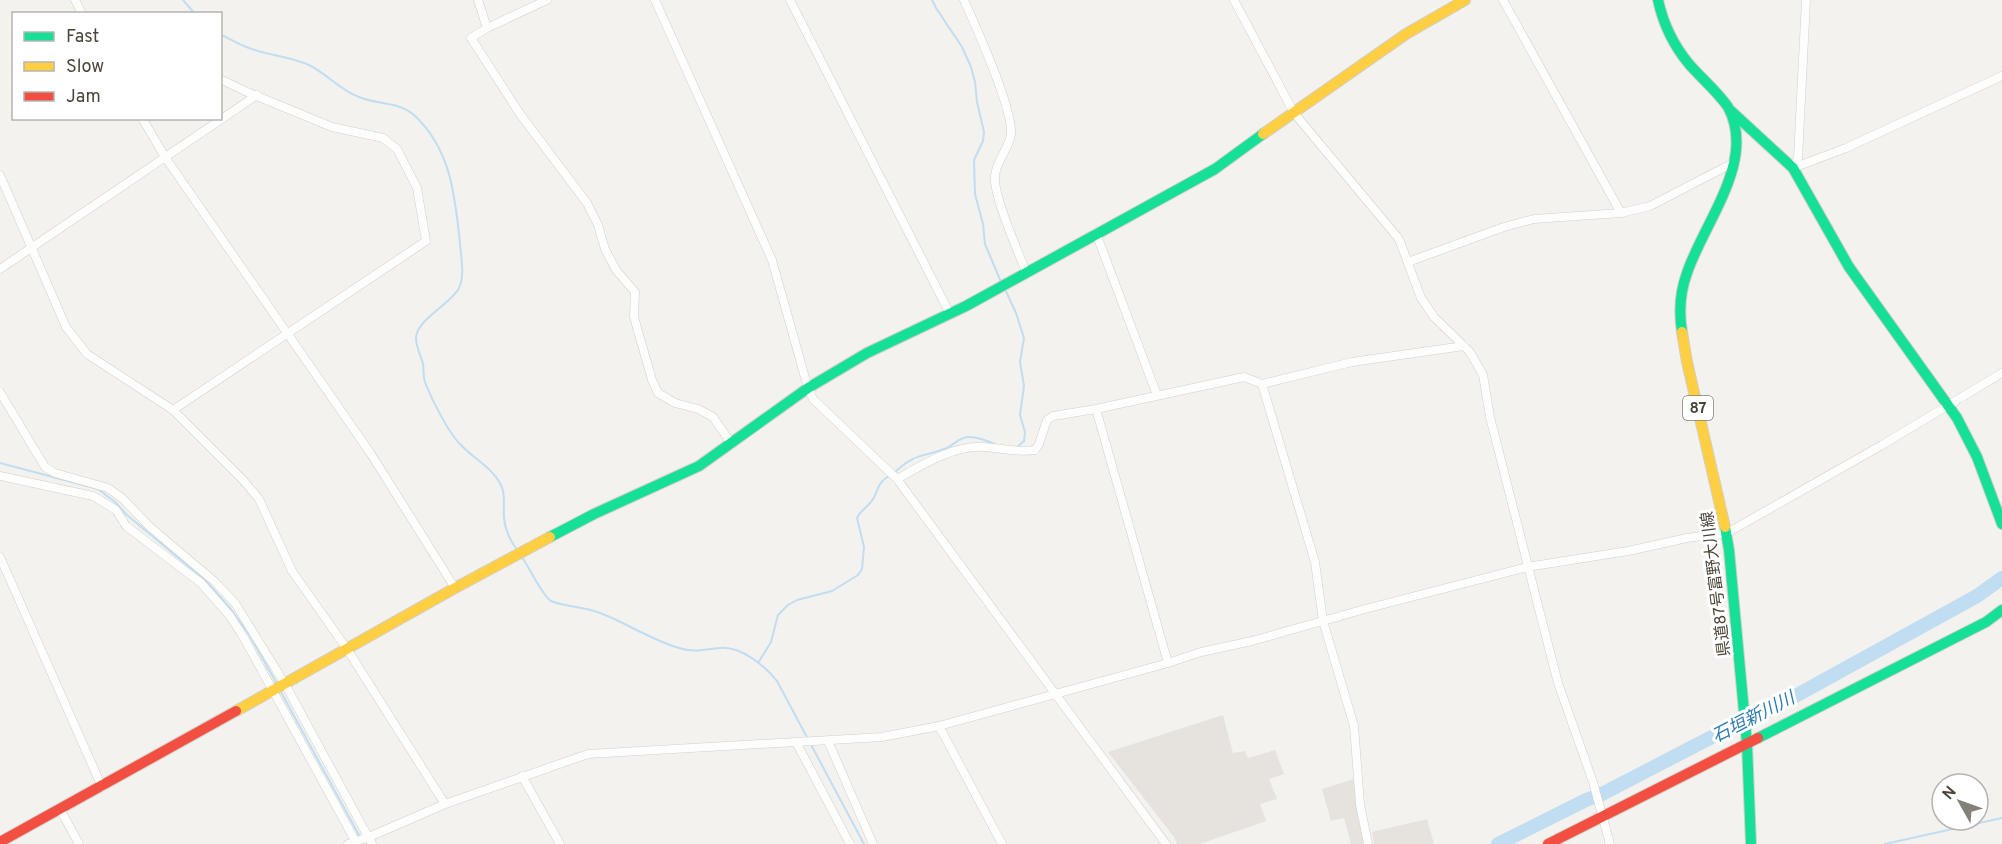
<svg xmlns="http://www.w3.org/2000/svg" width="2002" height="844" font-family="Overpass,'Noto Sans JP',sans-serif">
  <rect width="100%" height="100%" fill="#f4f2ee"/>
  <!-- parking -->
  <g fill="#e6e3df">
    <path d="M 1223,715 L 1233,753 L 1245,751 L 1248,758 L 1275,750 L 1284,774 L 1269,779 L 1277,799 L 1260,804 L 1266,821 L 1200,844 L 1177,844 L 1174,837 L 1108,752 Z"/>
    <path d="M 1360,777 L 1368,844 L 1351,844 L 1344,818 L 1331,821 L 1322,789 Z"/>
    <path d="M 1427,819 L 1434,844 L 1374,844 L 1372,832 Z"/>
  </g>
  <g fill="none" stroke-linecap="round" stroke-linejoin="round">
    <!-- stream -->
    <g stroke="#c0ddf1" stroke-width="2">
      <path d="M 183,0 L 195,14"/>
      <path d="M 932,0 L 936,8 L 962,47 L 971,67 L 975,82 L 977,102 L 984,132 L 983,141 L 974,160 L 975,194 L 983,224 L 985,244 L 1001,282"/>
      <path d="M 220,34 C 230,39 239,45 249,48 C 269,56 290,56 309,65 C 327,74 340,90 359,97 C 377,105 398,101 414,115 C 451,149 455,196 460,243 C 461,257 465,276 459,288 C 451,304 416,320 416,338 C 416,347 421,356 423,364 C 424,370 423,377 425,382 C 431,398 449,434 461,445 C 473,458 491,467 500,483 C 506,493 503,506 504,518 C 505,530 511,542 518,551"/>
      <path d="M 1005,289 L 1016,313 L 1024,338 L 1020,362 L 1024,386 L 1020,415 L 1025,432 L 1024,441 L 1016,448"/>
      <path d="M 0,463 L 98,489 L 115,502 L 127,515 L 206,581 L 230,608 L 250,636 L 277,684"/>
      <path d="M 894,473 C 915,453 920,458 944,449 C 954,446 958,437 969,437 C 979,437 988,441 996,445"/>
      <path d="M 521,556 C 529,566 542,596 551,601 C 561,606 586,607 600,613 C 627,623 651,640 679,648 C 694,653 705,649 720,648 C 741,646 765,666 777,681 L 864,844"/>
      <path d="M 758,663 L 771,642 L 778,615 L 788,605 L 797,600 L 832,591 L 858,575 L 862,569 L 864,547 L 857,518 C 860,511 865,509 870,503 C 879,493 875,484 889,476"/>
      <path d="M 281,692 L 360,837"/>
      <path d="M 1885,844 L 2002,818"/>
    </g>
    <!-- river -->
    <path stroke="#c0ddf1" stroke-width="14" d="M 1498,844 L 1586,800 L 1602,794 L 1733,726 L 1757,717 L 1977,596 L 2002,578"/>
    <!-- street casing -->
    <g stroke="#d2d0cb" stroke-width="9">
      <g id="street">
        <path d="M 75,0 L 82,14"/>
        <path d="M 478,0 L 487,28"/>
        <path d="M 547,0 L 487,28 L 471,38 L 520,114 L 587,203 L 598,225 L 605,249 L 616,270 L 635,292 L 634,317 L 652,380 L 658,393 L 675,403 L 698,409 L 713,417 L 731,443"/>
        <path d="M 655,0 L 772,260 L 808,388 L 813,399 L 897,479 L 1166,844"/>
        <path d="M 790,0 L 950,314"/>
        <path d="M 964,0 C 976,27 1013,108 1011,134 C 1009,149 996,161 995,176 C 993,195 1018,251 1026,272"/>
        <path d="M 1234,0 L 1294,113 L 1399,239 L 1421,298 L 1434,317 L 1470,352 L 1483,375 L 1490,417 L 1542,621 L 1558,683 L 1593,782 L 1610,844"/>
        <path d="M 1503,0 L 1621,213"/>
        <path d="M 142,118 L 165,157 L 371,454 L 455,588"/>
        <path d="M 1793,168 L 1846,148 L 2002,76"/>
        <path d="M 1793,168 L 1798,158 L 1806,0"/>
        <path d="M 0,175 L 66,327 L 87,354 L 173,410 L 243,480 L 259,499 L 292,571 L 347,649 L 445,804"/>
        <path d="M 1096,233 L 1157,395"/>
        <path d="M 1408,262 L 1504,227 L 1534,219 L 1621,213 L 1650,206 L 1735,162"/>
        <path d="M 0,269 L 257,95"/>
        <path d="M 1262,384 L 1315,562 L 1323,621 L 1354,726 L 1360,804 L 1368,844"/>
        <path d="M 0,392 L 45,467 L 55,473 L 108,488 L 122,498 L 150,527 L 214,581 L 235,603 L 285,684 L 372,844"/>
        <path d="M 1096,409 L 1168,663"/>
        <path d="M 173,410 L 426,241 L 417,188 L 397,149 L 383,138 L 332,127 L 247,92 L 220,79"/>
        <path d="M 0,476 L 93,496 L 116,510 L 126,526 L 201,583 L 230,616 L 244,638 L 357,844"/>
        <path d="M 897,479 C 922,465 954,445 984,447 C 1002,448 1017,453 1035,450 L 1039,444 L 1047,420 L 1053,416 L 1096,409 L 1244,377 L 1262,384 L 1352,362 L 1464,346"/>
        <path d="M 0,557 L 102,787"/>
        <path d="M 939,726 L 1002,844"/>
        <path d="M 828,741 L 873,844"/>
        <path d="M 796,742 L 850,844"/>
        <path d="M 522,776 L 560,844"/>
        <path d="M 60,809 L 79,844"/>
        <path d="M 348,844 L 369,837 L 445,804 L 588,754 L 882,737 L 939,726 L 1168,663 L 1201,652 L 1252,641 L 1365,609 L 1527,567 L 1628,551 L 1687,538 L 1727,533 L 1882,445 L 2002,373"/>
      </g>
    </g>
    <!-- fast casing -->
    <g stroke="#d3cfc5" stroke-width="12">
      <g id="fast">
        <path d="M 1658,0 C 1663,23 1674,46 1689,64 C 1702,79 1717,91 1728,107 C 1757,161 1704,222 1687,273 C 1680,292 1679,313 1682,332"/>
        <path d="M 1731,111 L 1793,168 L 1849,267 L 1957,418 L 1977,457 L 2002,524"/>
        <path d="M 1725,527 L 1729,550 L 1747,744 L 1751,844"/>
        <path d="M 550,537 L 594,514 L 699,466 L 808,388 L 867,353 L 966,306 L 1215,169 L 1263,134"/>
        <path d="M 1758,738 L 1986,622 L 2002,610"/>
      </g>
    </g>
    <!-- slow casing -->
    <g stroke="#d3cfc5" stroke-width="12">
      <g id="slow">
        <path d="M 1263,134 L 1406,34 L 1465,0"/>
        <path d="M 1682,332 L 1687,362 L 1725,527"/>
        <path d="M 236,711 L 455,588 L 550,537"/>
      </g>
    </g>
    <!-- jam casing -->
    <g stroke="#d3cfc5" stroke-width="12">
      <g id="jam">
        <path d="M 0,842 L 236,711"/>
        <path d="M 1548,844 L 1758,738"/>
      </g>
    </g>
    <!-- street -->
    <use href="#street" stroke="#fdfdfc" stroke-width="8"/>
    <!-- fast -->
    <use href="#fast" stroke="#16e098" stroke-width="10"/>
    <!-- slow -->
    <use href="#slow" stroke="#ffcf43" stroke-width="10"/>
    <!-- jam -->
    <use href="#jam" stroke="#f24e42" stroke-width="10"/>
  </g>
  <g text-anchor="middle" stroke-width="6" stroke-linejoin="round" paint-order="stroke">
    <!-- shield labels -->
    <rect fill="#fff" stroke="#817c74" stroke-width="1.5" x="1683" y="396" width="30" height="24" rx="4.5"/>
    <g font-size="15" font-weight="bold" fill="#4b4439">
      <text x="1698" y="413">87</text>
    </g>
    <!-- street labels -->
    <g font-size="16" fill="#4b4439" stroke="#fff">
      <text transform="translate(1715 584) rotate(-97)" y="6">県道87号富野大川線</text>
    </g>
    <!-- water labels -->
    <g font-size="18" font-style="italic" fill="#2e7ab2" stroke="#fff">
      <text transform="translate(1753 717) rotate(-27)" y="6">石垣新川川</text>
    </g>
  </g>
  <!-- legend -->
  <rect x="12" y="12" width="210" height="108" fill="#ffffff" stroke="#b7b4b0" stroke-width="1.5"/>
  <rect x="24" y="32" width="30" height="9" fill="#16e098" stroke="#b7b4b0" stroke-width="1.5"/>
  <text x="66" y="42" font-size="18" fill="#4b4439">Fast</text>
  <rect x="24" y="62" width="30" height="9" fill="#ffcf43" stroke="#b7b4b0" stroke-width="1.5"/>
  <text x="66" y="72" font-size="18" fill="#4b4439">Slow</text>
  <rect x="24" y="92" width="30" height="9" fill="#f24e42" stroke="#b7b4b0" stroke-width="1.5"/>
  <text x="66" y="102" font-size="18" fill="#4b4439">Jam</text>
  <!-- north arrow -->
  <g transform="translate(1960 802) rotate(310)"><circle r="28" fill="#ffffff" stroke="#b7b4b0" stroke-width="1.5"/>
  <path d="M0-4.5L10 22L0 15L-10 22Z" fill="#868178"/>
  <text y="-9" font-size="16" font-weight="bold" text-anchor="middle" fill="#4b4439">N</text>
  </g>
</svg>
